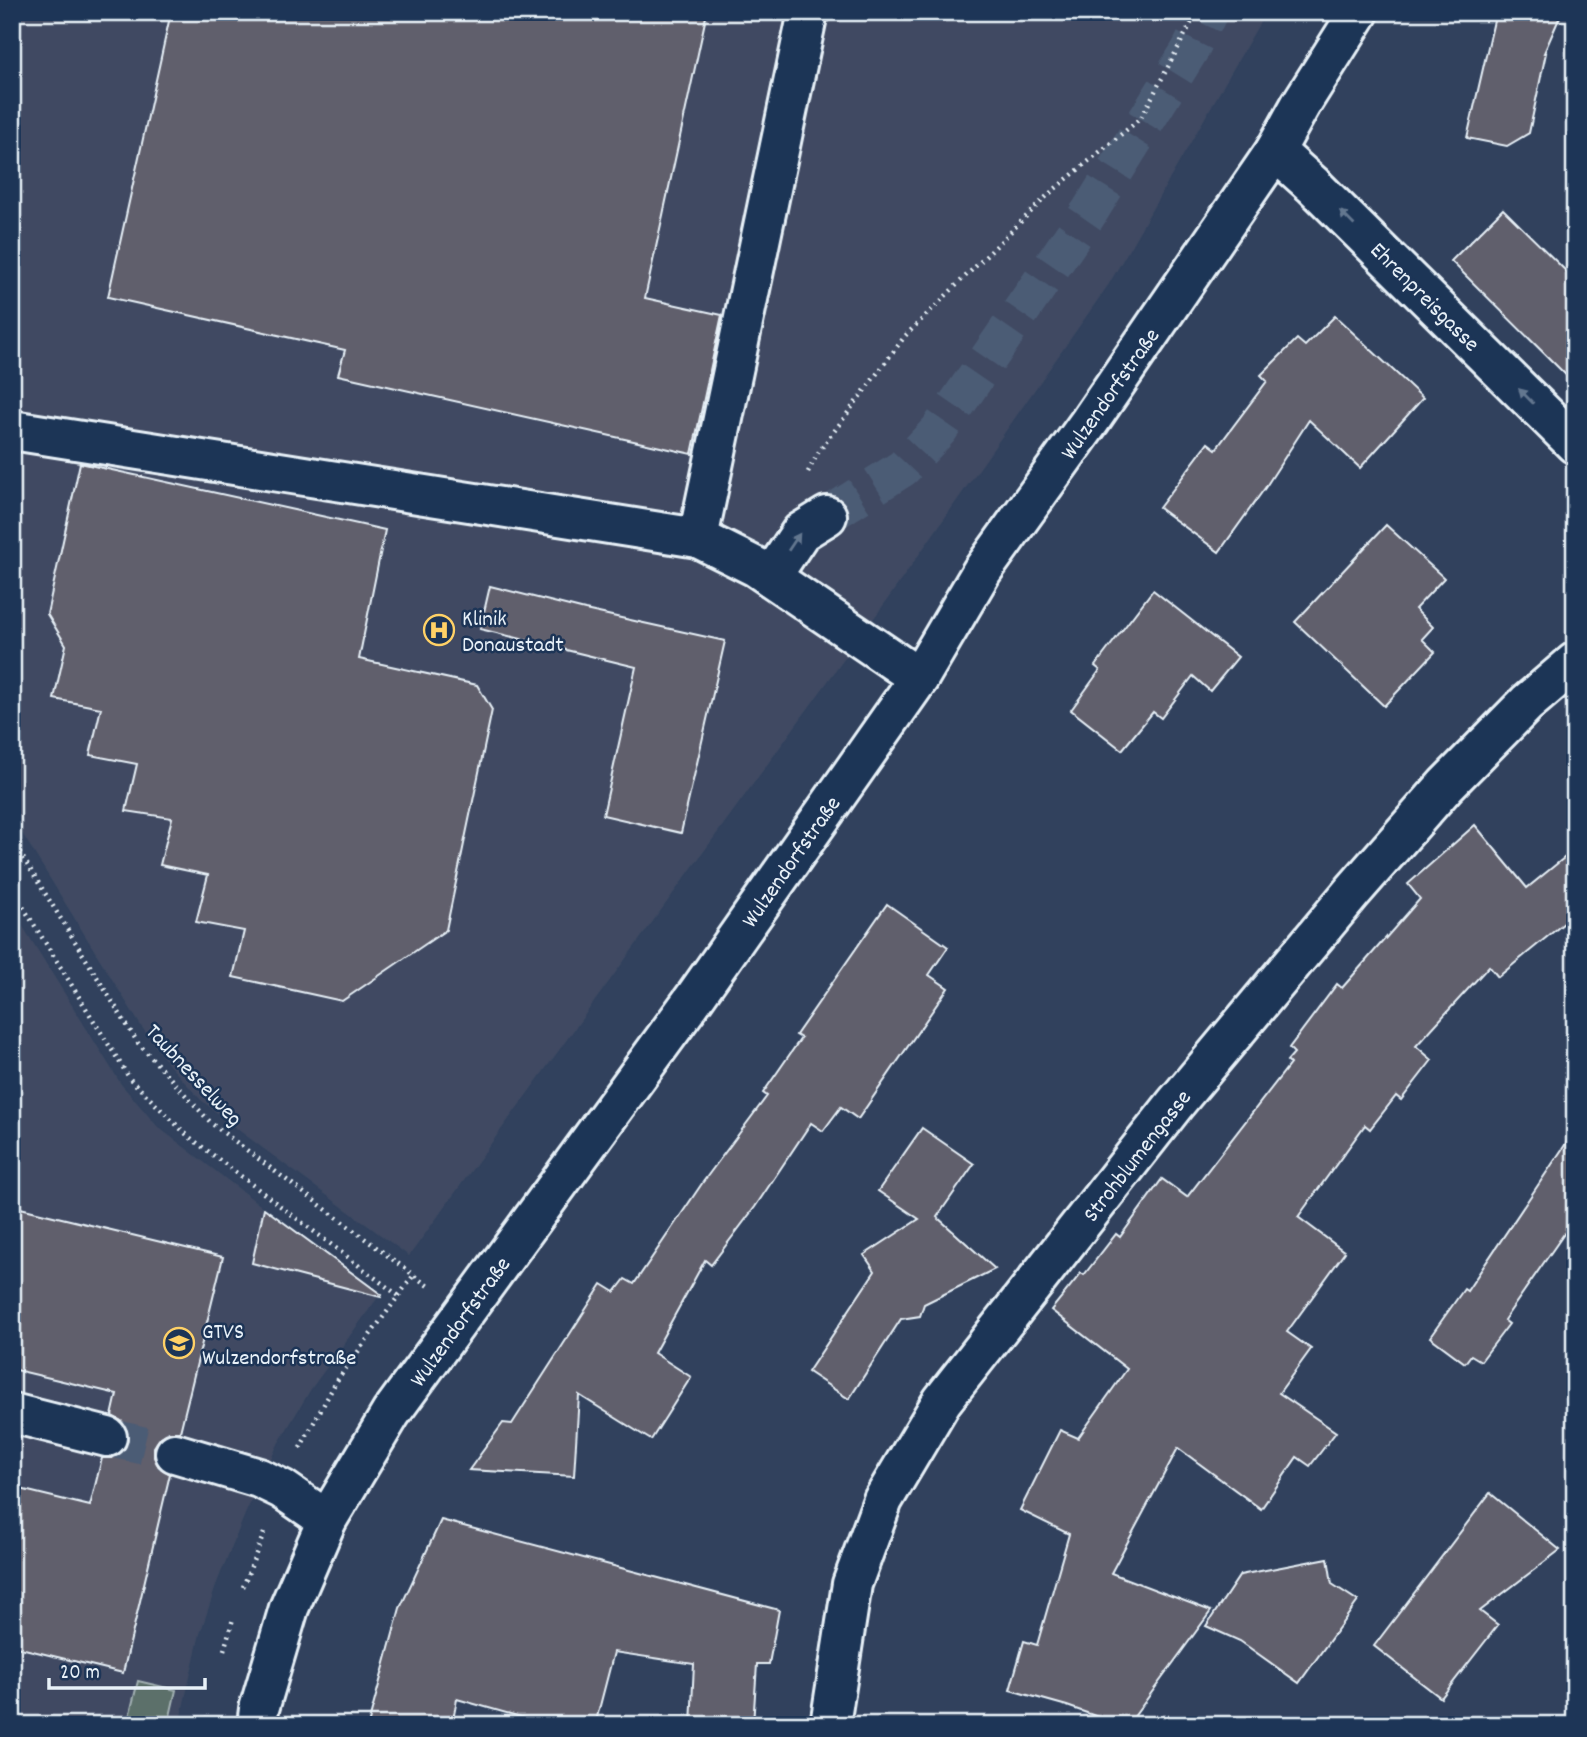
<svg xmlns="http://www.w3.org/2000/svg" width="1587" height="1737" font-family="Dekko,sans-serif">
  <rect width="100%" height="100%" fill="#31415d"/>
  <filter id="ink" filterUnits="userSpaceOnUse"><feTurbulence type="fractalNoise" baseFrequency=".0143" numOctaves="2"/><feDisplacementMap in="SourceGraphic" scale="14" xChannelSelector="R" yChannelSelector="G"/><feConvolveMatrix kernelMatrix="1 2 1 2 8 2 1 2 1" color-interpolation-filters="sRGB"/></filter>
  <g filter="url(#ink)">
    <!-- built -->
    <g fill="#3f4a62">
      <path d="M 12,12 L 1266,12 L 1109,284 L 885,603 L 409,1256 L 237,1129 L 201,1100 L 169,1065 L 141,1026 L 12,817 Z"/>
      <path d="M 12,909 L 121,1084 L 158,1127 L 379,1296 L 311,1389 L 278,1444 L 246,1512 L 218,1580 L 200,1634 L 179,1725 L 12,1725 Z"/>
    </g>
    <!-- green -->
    <path fill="#5c6f6b" stroke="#a2b0b2" stroke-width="2" d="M 138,1681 L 176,1690 L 168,1725 L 127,1725 Z"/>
    <!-- building -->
    <g fill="#615e6c" stroke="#e8f1f8" stroke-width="2">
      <path d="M 171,12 L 707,12 L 645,298 L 722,315 L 692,454 L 338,375 L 345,350 L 108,297 Z"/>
      <path d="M 1496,12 L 1562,12 L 1544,53 L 1546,53 L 1529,133 L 1507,146 L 1467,138 Z"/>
      <path d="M 1503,209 L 1575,280 L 1575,384 L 1451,261 Z"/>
      <path d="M 1335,316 L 1423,398 L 1360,468 L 1309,420 L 1265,488 L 1219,552 L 1159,508 L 1208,443 L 1216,449 L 1267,381 L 1261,375 L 1297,339 L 1305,346 Z"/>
      <path d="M 80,463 L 385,530 L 359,659 L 477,685 L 492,710 L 446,930 L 342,1001 L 233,977 L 244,931 L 196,922 L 208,875 L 160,865 L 172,818 L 126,811 L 137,764 L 90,755 L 101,708 L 54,699 L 66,645 L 47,614 Z"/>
      <path d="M 1386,525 L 1444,578 L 1415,609 L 1433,627 L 1422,639 L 1435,652 L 1384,706 L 1295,622 Z"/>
      <path d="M 490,586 L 585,610 L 725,641 L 681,833 L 603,815 L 636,667 L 480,629 Z"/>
      <path d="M 1153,590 L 1238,657 L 1210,691 L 1193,676 L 1161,718 L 1153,712 L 1122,750 L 1071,710 L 1100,670 L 1095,666 Z"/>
      <path d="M 1475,825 L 1527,888 L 1575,849 L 1575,914 L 1498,977 L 1489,966 L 1416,1046 L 1432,1060 L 1401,1100 L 1396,1096 L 1370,1129 L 1365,1125 L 1298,1217 L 1345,1252 L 1287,1332 L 1311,1349 L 1279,1393 L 1336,1432 L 1310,1466 L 1297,1457 L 1261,1509 L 1178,1448 L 1111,1573 L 1211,1611 L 1128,1725 L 1121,1725 L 1067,1706 L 1010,1690 L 1024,1641 L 1037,1645 L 1069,1534 L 1020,1510 L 1060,1430 L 1078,1438 L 1127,1369 L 1051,1310 L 1081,1273 L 1084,1275 L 1116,1234 L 1120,1237 L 1162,1179 L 1187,1197 L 1290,1064 L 1287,1061 L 1294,1053 L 1289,1048 L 1337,984 L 1342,988 L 1420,899 L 1408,884 Z"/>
      <path d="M 887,904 L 948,947 L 929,975 L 948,988 L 858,1119 L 841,1107 L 823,1131 L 811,1123 L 755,1207 L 711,1265 L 705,1260 L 654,1353 L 691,1377 L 651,1440 L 579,1395 L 574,1476 L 469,1470 L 503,1423 L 512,1424 L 602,1284 L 615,1292 L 625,1279 L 634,1284 L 703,1182 L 767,1096 L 763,1093 L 801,1038 L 796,1035 Z"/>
      <path d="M 922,1128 L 974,1164 L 937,1217 L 995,1269 L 924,1304 L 920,1316 L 901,1319 L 849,1399 L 808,1372 L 875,1271 L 864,1255 L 919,1219 L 878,1191 Z"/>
      <path d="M 1575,1130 L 1575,1218 L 1504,1320 L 1509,1324 L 1481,1361 L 1471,1355 L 1465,1363 L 1430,1337 L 1464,1289 L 1467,1291 Z"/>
      <path d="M 12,1206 L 223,1257 L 180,1432 L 169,1432 L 161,1437 L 154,1447 L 154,1457 L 159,1467 L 170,1474 L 123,1673 L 12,1646 L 12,1487 L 90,1506 L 102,1458 L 112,1458 L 122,1453 L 128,1442 L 128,1432 L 123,1422 L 112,1416 L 117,1394 L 12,1369 Z"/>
      <path d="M 264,1208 L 382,1295 L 381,1297 L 252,1263 Z"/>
      <path d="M 1490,1493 L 1560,1550 L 1480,1611 L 1498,1625 L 1441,1698 L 1374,1646 Z"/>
      <path d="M 441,1520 L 779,1610 L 769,1664 L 757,1664 L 753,1725 L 691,1725 L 694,1664 L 614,1652 L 595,1725 L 549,1725 L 457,1699 L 452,1725 L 368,1725 L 400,1608 Z"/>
      <path d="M 1328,1558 L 1332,1584 L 1358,1601 L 1299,1683 L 1240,1641 L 1206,1626 L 1240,1575 Z"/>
    </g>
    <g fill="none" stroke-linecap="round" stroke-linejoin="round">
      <!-- minor-tunnel -->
      <g stroke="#4c5b74" stroke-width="38" stroke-dasharray="38 19" stroke-linecap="butt">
        <path d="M 827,516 L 903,468 L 939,430 L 1090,211 L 1190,50 L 1209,12"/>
        <path d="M 107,1437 L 175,1453"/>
      </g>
      <!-- minor casing -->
      <g stroke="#e8f1f8" stroke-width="44">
        <g id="minor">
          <path d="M 1275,151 L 1313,185 L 1575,444"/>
          <path d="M 12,430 L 698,538 L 756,567 L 919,678"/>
          <path d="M 698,538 L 808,12"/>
          <path d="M 771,577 L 801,532 L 827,516"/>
          <path d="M 12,1413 L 107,1437"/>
          <path d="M 175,1453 L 259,1478 L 282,1489 L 327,1520"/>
          <path d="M 257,1725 L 259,1709 L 289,1608 L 327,1520 L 391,1413 L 695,997 L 919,678 L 982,571 L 1090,421 L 1275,151 L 1301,104 L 1359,12"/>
          <path d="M 830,1725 L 852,1584 L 883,1500 L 942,1401 L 1175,1104 L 1353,891 L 1446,785 L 1527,703 L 1575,662"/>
        </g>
      </g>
      <!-- path -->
      <g stroke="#e8f1f8" stroke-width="4.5" stroke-dasharray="2 5" stroke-linecap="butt">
        <path d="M 808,472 L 818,453 L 905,336 L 1050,193 L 1141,118 L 1197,12"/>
        <path d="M 12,840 L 138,1043 L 212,1124 L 428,1286"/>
        <path d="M 12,889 L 130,1079 L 188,1136 L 399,1296"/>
        <path d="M 300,1448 L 336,1382 L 413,1276"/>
        <path d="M 243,1587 L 264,1533"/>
        <path d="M 224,1650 L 233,1619"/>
        <path d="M 205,1725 L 208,1713"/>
      </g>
      <!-- minor -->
      <use href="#minor" stroke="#1d3557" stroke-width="38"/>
    </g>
    <!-- one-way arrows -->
    <defs><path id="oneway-solid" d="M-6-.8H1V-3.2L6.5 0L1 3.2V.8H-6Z" transform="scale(1.75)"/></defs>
    <g fill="#64778f">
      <use href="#oneway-solid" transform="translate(1347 218) rotate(-135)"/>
      <use href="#oneway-solid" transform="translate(1526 396) rotate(-135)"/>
      <use href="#oneway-solid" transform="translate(794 542) rotate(-56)"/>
    </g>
  </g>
  <!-- icons -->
  <defs>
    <g id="hospital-ring" transform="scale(1.575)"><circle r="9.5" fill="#1d3557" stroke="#ffd166" stroke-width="1.5"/><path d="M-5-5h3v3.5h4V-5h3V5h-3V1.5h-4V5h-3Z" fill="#ffd166"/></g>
    <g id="school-ring" transform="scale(1.575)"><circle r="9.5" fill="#1d3557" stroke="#ffd166" stroke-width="1.5"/><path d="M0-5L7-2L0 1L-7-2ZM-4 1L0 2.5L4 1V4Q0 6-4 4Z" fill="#ffd166"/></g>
  </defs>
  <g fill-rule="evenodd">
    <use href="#hospital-ring" x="439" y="630"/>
    <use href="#school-ring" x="179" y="1343"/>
  </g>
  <g text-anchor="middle" stroke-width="5" stroke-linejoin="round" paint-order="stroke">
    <!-- street labels -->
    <g font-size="23" fill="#e8f1f8" stroke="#1d3557">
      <text transform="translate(1426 296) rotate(45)" y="8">Ehrenpreisgasse</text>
      <text transform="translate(1109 393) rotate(-55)" y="8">Wulzendorfstraße</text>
      <text transform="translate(790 861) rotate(-55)" y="8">Wulzendorfstraße</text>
      <text transform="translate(195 1074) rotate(47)" y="8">Taubnesselweg</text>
      <text transform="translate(1136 1155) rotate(-52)" y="8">Strohblumengasse</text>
      <text transform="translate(459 1321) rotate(-54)" y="8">Wulzendorfstraße</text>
    </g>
    <!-- poi labels -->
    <g font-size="23" fill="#e8f1f8" stroke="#1d3557" text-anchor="start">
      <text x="462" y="625">Klinik<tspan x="462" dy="26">Donaustadt</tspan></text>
      <text x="202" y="1338">GTVS<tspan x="202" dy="26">Wulzendorfstraße</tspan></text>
    </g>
  </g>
  <!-- margin -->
  <rect width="1587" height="1737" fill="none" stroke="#1d3557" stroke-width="42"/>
  <rect x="21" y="21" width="1545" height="1695" fill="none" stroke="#e8f1f8" stroke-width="2.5" filter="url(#ink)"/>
  <!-- scale -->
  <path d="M49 1678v10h156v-10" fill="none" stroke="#e8f1f8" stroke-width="3.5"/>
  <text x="60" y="1678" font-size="21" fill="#e8f1f8" stroke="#1d3557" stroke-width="5" paint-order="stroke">20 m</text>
</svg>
